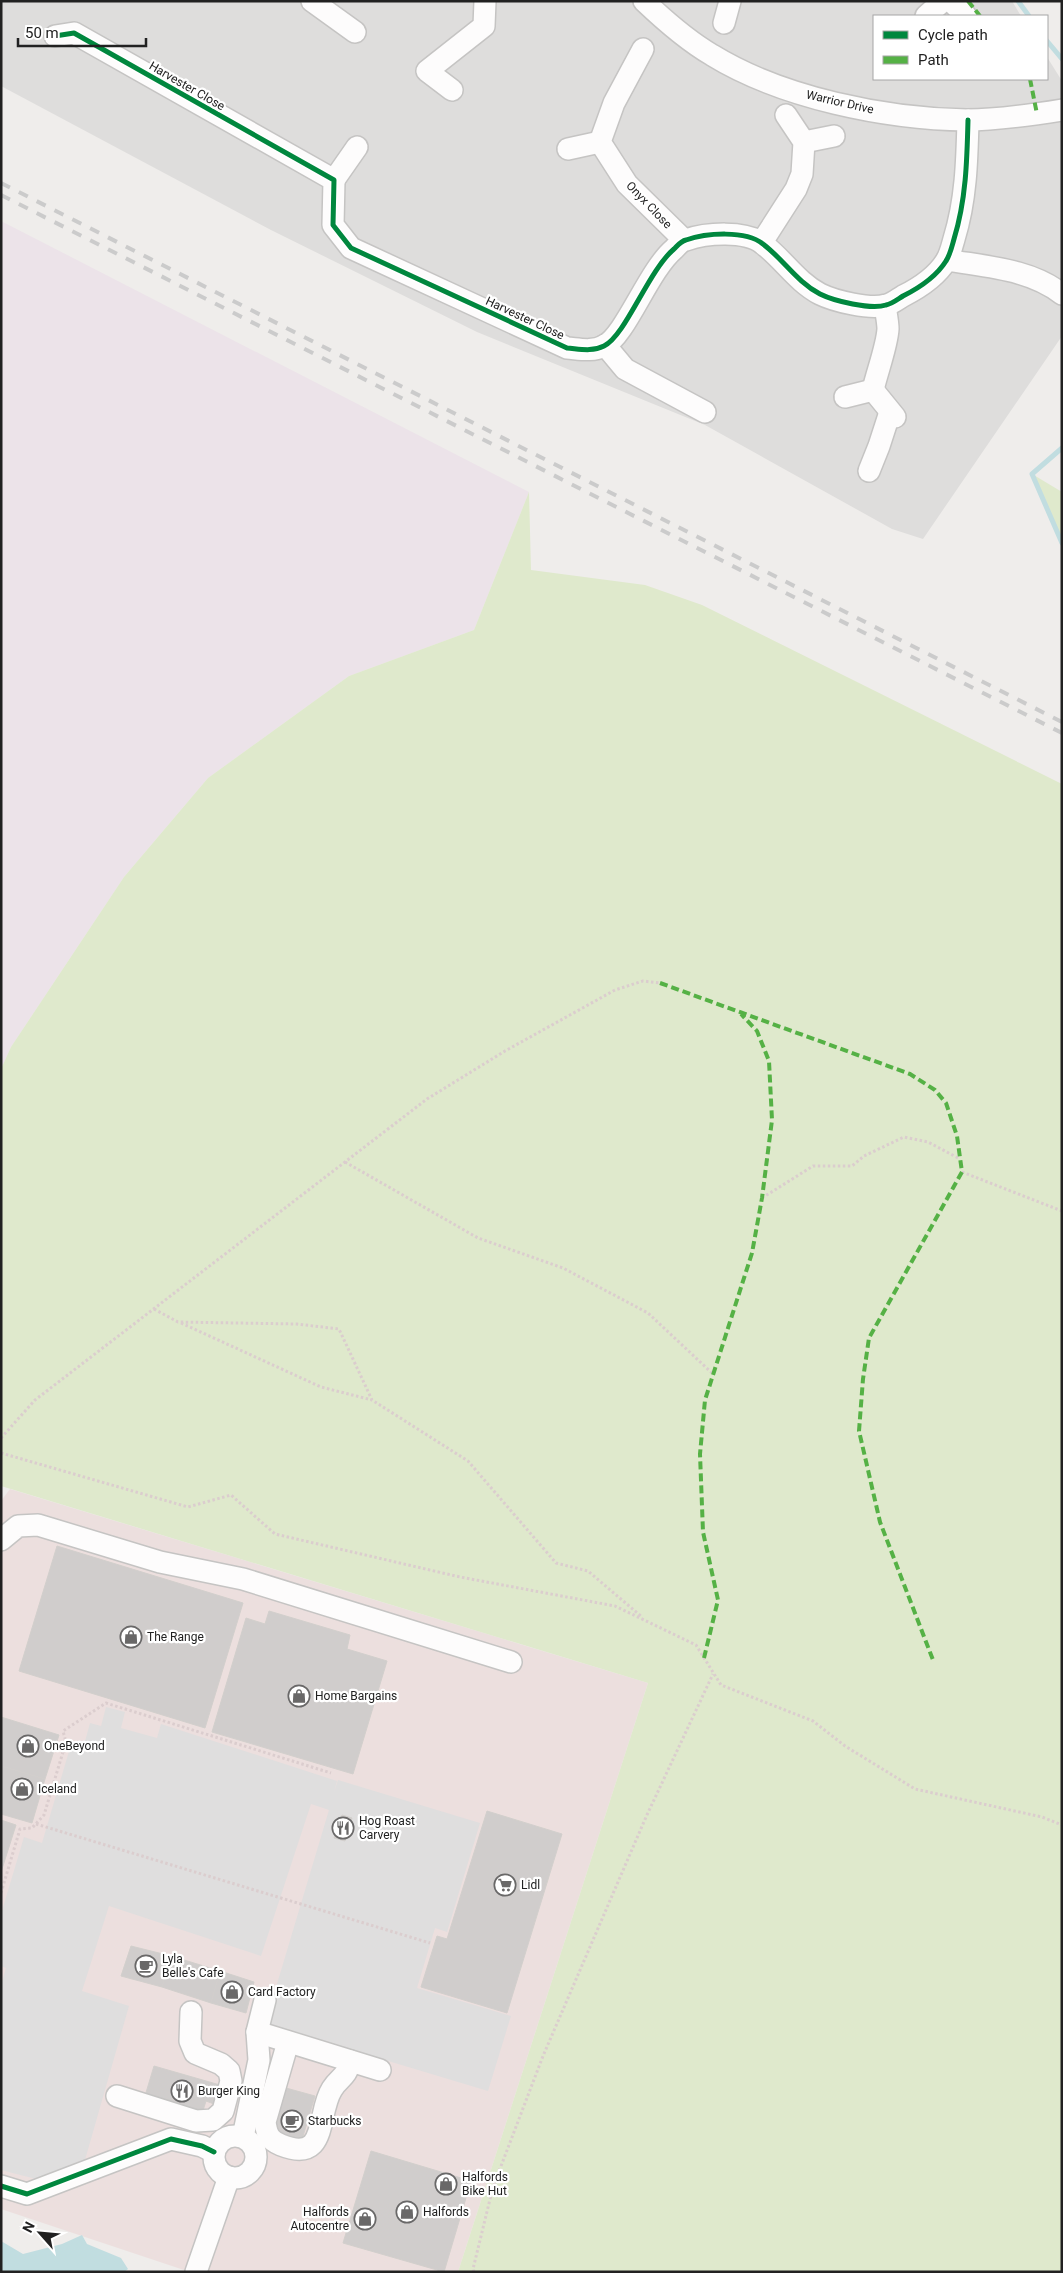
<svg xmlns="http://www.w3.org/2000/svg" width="1063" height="2273" font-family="Roboto,sans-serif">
  <rect width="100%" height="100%" fill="#efedeb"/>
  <!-- residential -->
  <path fill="#dedddc" d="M 1,1 L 1012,1 L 1021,16 L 874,16 L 874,79 L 1047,79 L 1047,57 L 1062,81 L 1062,336 L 923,539 L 892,529 L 705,425 L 477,332 L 271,230 L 1,86 Z"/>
  <!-- commercial -->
  <path fill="#ecdfde" d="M 10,1489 L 648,1683 L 458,2272 L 190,2272 L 1,2209 L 1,1501 Z"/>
  <!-- industrial -->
  <path fill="#ece3e9" d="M 1,221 L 529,492 L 474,630 L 349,676 L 208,778 L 124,877 L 11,1047 L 1,1069 Z"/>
  <!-- grass -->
  <g fill="#dfe9cc">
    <path d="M 1032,474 L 1062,492 L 1062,542 Z"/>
    <path d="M 529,492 L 531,570 L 645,585 L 702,605 L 1062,784 L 1062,2272 L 458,2272 L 648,1683 L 1,1486 L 1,1069 L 11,1047 L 124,877 L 208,778 L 349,676 L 474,630 Z"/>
  </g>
  <!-- parking -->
  <path fill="#dfdede" d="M 106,1707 L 125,1712 L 121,1728 L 157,1738 L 161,1724 L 337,1781 L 334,1792 L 338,1780 L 480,1823 L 447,1932 L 435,1928 L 417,1988 L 511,2016 L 488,2091 L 265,2024 L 329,1810 L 311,1804 L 261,1956 L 109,1906 L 82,1991 L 129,2006 L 85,2160 L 36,2179 L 1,2170 L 1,1985 L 6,1968 L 1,1966 L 1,1914 L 24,1837 L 42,1843 L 72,1741 L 84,1745 L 90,1723 L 101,1726 Z"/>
  <!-- water -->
  <path fill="#c1dde0" d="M 82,2235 L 87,2244 L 121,2258 L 128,2269 L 124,2272 L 1,2272 L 1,2241 L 23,2254 L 62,2244 Z"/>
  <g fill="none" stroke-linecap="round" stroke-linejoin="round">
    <!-- stream -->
    <g stroke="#c1dde0" stroke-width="5">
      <path d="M 1018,1 L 1029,16"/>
      <path d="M 1047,41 L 1062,59"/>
      <path d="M 1062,448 L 1032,474 L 1062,543"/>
    </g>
  </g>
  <!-- building -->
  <g fill="#d0cdcc" stroke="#d2cfcc">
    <path d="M 57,1546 L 243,1603 L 205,1728 L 19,1671 Z"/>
    <path d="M 269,1611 L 350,1635 L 347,1649 L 387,1661 L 353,1774 L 212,1732 L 246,1618 L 265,1624 Z"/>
    <path d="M 1,1717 L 59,1735 L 45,1779 L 1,1766 Z"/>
    <path d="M 1,1766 L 45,1779 L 32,1823 L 1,1814 Z"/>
    <path d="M 487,1811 L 562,1834 L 507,2013 L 421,1987 L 437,1936 L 447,1939 Z"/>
    <path d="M 342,1815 L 352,1818 L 345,1841 L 334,1838 Z"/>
    <path d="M 1,1820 L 16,1825 L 1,1872 Z"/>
    <path d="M 131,1946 L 171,1956 L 162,1987 L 121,1976 Z"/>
    <path d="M 171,1956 L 220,1971 L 211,2003 L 162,1987 Z"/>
    <path d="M 220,1971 L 254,1982 L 246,2013 L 211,2003 Z"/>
    <path d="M 154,2066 L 220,2085 L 214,2104 L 206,2101 L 200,2120 L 145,2096 Z"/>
    <path d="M 286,2088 L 315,2096 L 301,2143 L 272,2134 Z"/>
    <path d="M 371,2151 L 471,2181 L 444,2272 L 343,2243 Z"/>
  </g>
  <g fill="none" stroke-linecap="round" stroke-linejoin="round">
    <!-- minor casing -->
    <g stroke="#c5c4c3" stroke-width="24">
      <g id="minor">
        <path d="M 312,1 L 355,32"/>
        <path d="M 644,1 C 665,21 688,41 712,55 C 782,98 886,119 967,120 C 998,120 1031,115 1062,110"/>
        <path d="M 951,1 L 966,16"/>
        <path d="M 926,16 L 943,1"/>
        <path d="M 724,23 L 730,1"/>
        <path d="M 55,36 L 74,33 L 334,180 L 333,225 L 351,248 L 567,348 C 580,349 592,352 604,346 C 626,335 648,271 674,249 C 678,245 681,241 686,240 C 706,233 746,230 763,244 C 783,259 797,282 820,294 C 834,301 871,310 886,305 C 892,304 898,299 903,296 C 919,288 936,277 946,261 C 950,255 952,246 954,239 C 966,200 967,161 968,120"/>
        <path d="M 643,49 L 614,103 L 600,142 L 627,184 L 684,240"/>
        <path d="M 452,90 L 427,71 L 484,26 L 485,1"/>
        <path d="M 804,142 L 834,136"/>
        <path d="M 568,149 L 600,142"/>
        <path d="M 334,180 L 357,147"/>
        <path d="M 762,242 L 796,189 L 802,174 L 804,142 L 786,115"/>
        <path d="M 947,260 C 987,267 1030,269 1062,294"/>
        <path d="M 605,345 L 625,369 L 705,412"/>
        <path d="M 873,390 C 877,372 887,346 888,329 C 888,322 886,313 885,306"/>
        <path d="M 845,397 L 873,390 L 895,417"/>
        <path d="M 869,471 L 879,446 L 890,412"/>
        <path d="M 1,1540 L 18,1526 L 38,1525 L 160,1562 L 243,1579 L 511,1662"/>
        <path d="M 257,2032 L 380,2070"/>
        <path d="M 288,2042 L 265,2122 C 267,2135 269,2140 281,2145 C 329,2164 316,2114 332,2089 C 340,2076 346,2079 350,2061"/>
        <path d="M 117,2096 L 196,2121 L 213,2120 L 223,2111 L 231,2081 L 229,2071 L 221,2064 L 195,2053 L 190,2041 L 191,2012"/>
        <circle cx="235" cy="2157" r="21"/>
        <path d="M 243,2137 L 259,2060 L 257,2032 L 265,2000"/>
        <path d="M 1,2186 L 27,2194 L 171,2139 L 202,2146 L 214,2152"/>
        <path d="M 196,2272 L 229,2177"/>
      </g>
    </g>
    <!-- path -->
    <g stroke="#dbcdce" stroke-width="3" stroke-dasharray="2.5 2.5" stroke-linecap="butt">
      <path d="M 345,1162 L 478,1238 L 563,1268 L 648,1313 L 713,1374"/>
      <path d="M 962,1172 L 1062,1211"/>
      <path d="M 762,1198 L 813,1166 L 852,1166 L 864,1156 L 904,1137 L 928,1142 L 960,1159"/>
      <path d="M 154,1309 L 178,1322 L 297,1324 L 339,1329 L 372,1400 L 468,1461 L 556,1563 L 588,1571 L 642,1617"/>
      <path d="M 181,1323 L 321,1387 L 372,1400"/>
      <path d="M 1,1438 L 35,1400 L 427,1099 L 505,1051 L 615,990 L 643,981 L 660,983"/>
      <path d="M 1,1453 L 188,1507 L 231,1495 L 275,1534 L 460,1577 L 615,1606 L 696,1645 L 721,1685 L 813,1721 L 845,1746 L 915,1789 L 1042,1817 L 1062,1825"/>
      <path d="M 36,1824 L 430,1943"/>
      <path d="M 1,1893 L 20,1829 L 32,1828 L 44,1815 L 66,1742 L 63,1731 L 106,1703 L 331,1773"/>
      <path d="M 474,2272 L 473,2269 L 493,2187 L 543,2056 L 646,1817 L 713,1674"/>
    </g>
    <!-- minor -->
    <use href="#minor" stroke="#fdfcfc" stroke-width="21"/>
    <!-- rail -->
    <g stroke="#cbcbcb" stroke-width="4" stroke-dasharray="10 10" stroke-linecap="butt">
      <path d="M 1,183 L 1062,722"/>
      <path d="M 1,195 L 1062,733"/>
    </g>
    <!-- quiet -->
    <g stroke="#55b145" stroke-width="4" stroke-dasharray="8 4" stroke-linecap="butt">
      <path d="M 968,1 L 980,16"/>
      <path d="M 1030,79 L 1037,114"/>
      <path d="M 660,983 L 910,1074 L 935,1090 L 946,1103 L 957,1136 L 962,1172 L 869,1338 L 863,1379 L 859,1431 L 880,1522 L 933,1660"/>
      <path d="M 704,1658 L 718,1600 L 703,1532 L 700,1454 L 705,1400 L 752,1253 L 762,1198 L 772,1120 L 769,1061 L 757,1031 L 741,1014"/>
    </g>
    <!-- cycleway casing -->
    <g stroke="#fff" stroke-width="8">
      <g id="cycleway">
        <path d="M 55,36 L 74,33 L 334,180 L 333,225 L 351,248 L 567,348 C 580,349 592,352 604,346 C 626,335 648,271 674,249 C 678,245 681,241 686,240 C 706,233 746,230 763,244 C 783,259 797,282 820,294 C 834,301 871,310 886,305 C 892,304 898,299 903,296 C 919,288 936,277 946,261 C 950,255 952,246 954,239 C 966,200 967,161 968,120"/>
        <path d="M 1,2186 L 27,2194 L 171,2139 L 202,2146 L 214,2152"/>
      </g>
    </g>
    <!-- cycleway -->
    <use href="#cycleway" stroke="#00873e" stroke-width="5"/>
  </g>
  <!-- icons -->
  <defs>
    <g id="shop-ring" transform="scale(1.125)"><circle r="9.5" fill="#fff" stroke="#696868" stroke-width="1.5"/><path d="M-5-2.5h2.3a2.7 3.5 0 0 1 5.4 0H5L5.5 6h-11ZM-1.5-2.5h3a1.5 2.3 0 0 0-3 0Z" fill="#696868"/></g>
    <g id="restaurant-ring" transform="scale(1.125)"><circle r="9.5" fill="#fff" stroke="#696868" stroke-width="1.5"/><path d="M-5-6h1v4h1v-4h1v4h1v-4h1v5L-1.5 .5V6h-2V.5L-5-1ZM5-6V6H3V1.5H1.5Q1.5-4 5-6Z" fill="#696868"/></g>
    <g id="supermarket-ring" transform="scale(1.125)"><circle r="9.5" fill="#fff" stroke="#696868" stroke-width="1.5"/><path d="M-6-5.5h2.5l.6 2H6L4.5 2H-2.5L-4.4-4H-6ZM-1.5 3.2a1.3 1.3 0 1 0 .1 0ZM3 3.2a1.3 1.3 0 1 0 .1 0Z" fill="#696868"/></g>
    <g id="cafe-ring" transform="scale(1.125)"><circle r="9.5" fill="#fff" stroke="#696868" stroke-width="1.5"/><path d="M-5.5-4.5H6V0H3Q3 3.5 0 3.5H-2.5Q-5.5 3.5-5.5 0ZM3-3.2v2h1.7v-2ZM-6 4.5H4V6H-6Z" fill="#696868"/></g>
  </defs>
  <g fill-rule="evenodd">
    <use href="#shop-ring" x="131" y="1637"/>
    <use href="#shop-ring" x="299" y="1696"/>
    <use href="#shop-ring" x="28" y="1746"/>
    <use href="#shop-ring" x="22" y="1789"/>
    <use href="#restaurant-ring" x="343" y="1828"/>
    <use href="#supermarket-ring" x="505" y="1885"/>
    <use href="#cafe-ring" x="146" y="1966"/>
    <use href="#shop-ring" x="232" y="1992"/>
    <use href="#restaurant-ring" x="182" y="2091"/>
    <use href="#cafe-ring" x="292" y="2121"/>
    <use href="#shop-ring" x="446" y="2184"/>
    <use href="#shop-ring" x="407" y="2212"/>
    <use href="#shop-ring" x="365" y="2219"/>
  </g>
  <g text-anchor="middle" stroke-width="4.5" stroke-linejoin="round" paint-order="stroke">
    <!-- street labels -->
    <g font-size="12" fill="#212121" stroke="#fff">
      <text transform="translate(187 86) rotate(30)" y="4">Harvester Close</text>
      <text transform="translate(840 102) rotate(13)" y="4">Warrior Drive</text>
      <text transform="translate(649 205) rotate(46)" y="4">Onyx Close</text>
      <text transform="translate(525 318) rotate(25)" y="4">Harvester Close</text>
    </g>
    <!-- poi labels -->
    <g font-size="12" fill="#212121" stroke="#fff" text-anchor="start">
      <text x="147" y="1641">The Range</text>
      <text x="315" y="1700">Home Bargains</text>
      <text x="44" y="1750">OneBeyond</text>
      <text x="38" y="1793">Iceland</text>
      <text x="359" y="1825">Hog Roast<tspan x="359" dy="14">Carvery</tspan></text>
      <text x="521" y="1889">Lidl</text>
      <text x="162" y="1963">Lyla<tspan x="162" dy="14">Belle's Cafe</tspan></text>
      <text x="248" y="1996">Card Factory</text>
      <text x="198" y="2095">Burger King</text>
      <text x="308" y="2125">Starbucks</text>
      <text x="462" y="2181">Halfords<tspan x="462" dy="14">Bike Hut</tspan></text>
      <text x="349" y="2216" text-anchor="end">Halfords<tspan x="349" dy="14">Autocentre</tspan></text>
      <text x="423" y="2216">Halfords</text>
    </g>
  </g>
  <!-- border -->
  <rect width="1063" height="2273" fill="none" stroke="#212121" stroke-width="5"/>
  <!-- legend -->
  <rect x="873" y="15" width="175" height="65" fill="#ffffff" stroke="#a6a6a6"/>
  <rect x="883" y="31" width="25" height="8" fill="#00873e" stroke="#a6a6a6"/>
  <text x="918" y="40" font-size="15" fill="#212121">Cycle path</text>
  <rect x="883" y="56" width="25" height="8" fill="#55b145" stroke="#a6a6a6"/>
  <text x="918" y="65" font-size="15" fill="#212121">Path</text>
  <!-- north arrow -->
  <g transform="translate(40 2233) rotate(297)" stroke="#ffffff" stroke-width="4" paint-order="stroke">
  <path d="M0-4L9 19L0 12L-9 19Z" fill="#212121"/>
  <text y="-8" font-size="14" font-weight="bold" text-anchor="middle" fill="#212121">N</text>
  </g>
  <!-- scale -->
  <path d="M18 38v8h128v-8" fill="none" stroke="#212121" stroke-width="2.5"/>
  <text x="25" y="38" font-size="15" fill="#212121" stroke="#ffffff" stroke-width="4" paint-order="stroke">50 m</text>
</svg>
